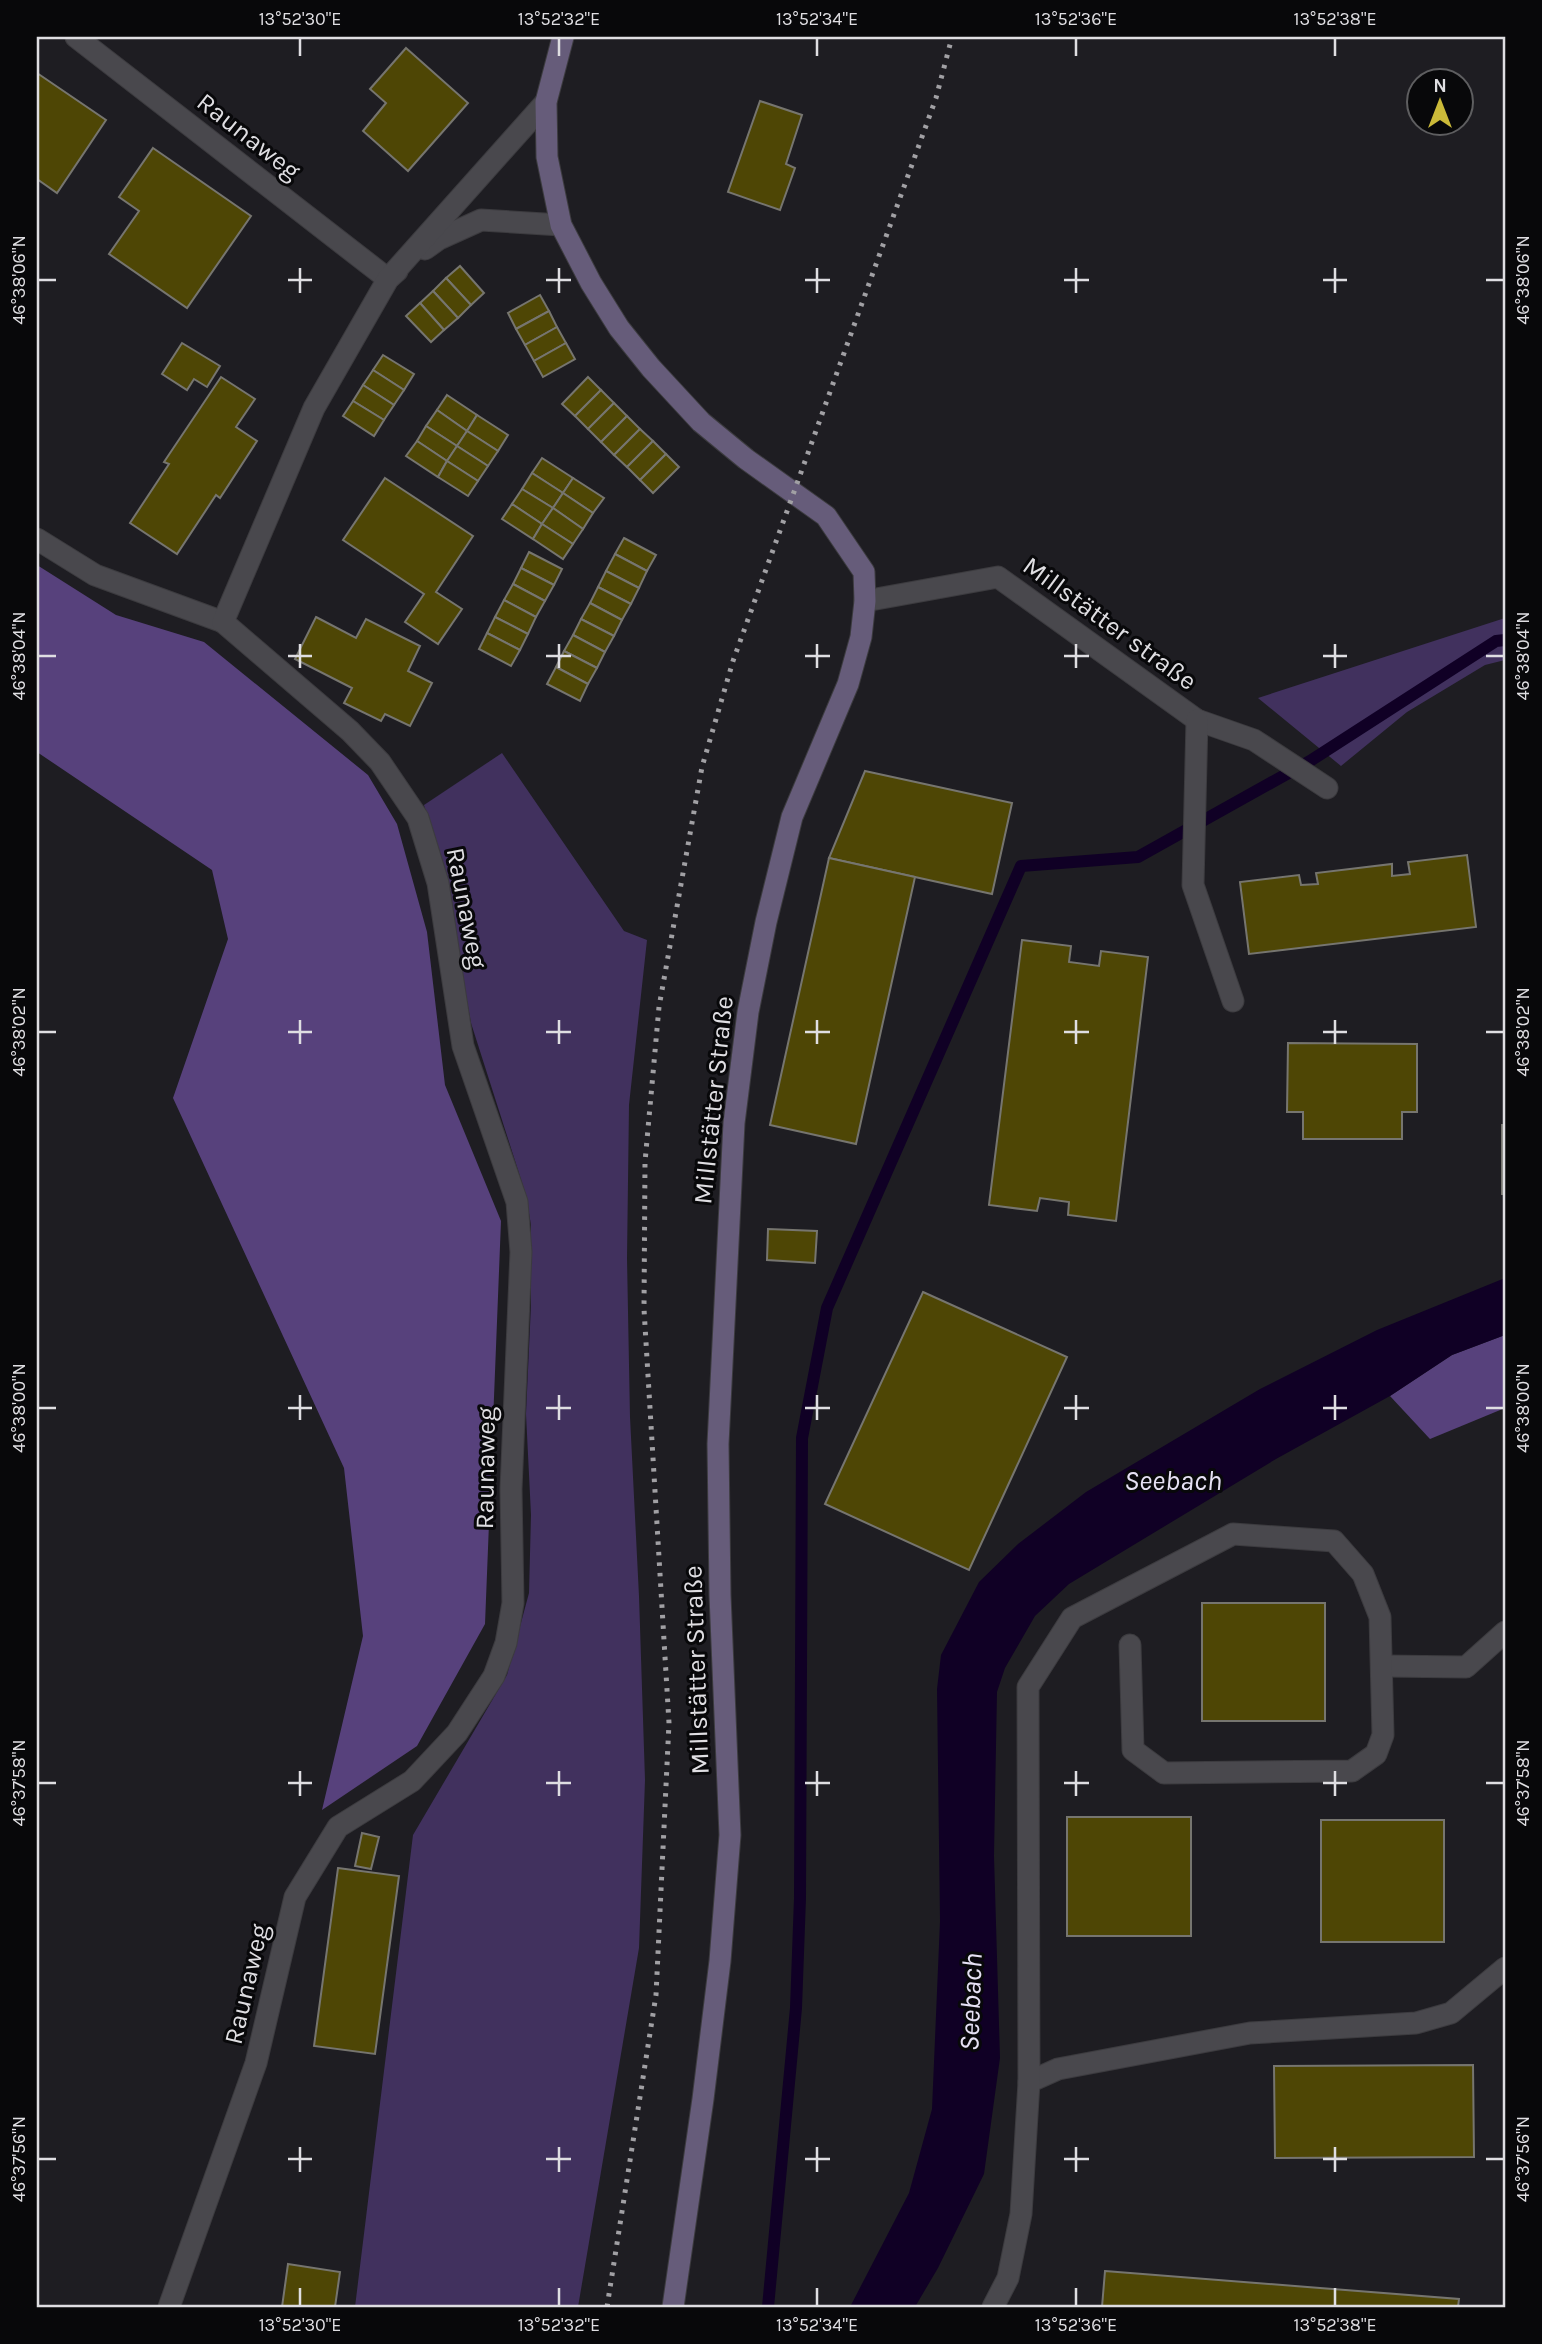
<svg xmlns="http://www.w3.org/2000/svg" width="1542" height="2344" font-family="Karla,sans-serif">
  <rect width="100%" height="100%" fill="#1e1d22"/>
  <!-- green -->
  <g fill="#41315e">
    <path d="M 1505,618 L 1505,660 L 1485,665 L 1407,712 L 1341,766 L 1258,698 Z"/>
    <path d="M 502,753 L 624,931 L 647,940 L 629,1105 L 627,1258 L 630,1417 L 639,1596 L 645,1780 L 639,1948 L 578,2307 L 355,2307 L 413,1835 L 507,1675 L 529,1593 L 531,1515 L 526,1414 L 531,1305 L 531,1225 L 526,1195 L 471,1023 L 447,889 L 424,805 Z"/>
  </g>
  <!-- forest -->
  <g fill="#57417c">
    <path d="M 37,565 L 116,615 L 204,642 L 368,775 L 397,824 L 427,932 L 445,1085 L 501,1221 L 485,1624 L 417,1746 L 322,1810 L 363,1636 L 344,1468 L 173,1098 L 228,939 L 212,870 L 37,752 Z"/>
    <path d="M 1505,1335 L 1505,1408 L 1430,1439 L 1390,1396 L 1452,1355 Z"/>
  </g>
  <!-- water -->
  <path fill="#100025" d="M 1505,1278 L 1505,1335 L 1452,1355 L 1390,1396 L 1276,1459 L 1069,1584 L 1035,1616 L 1005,1668 L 997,1692 L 994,1856 L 1000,2058 L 984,2174 L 938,2268 L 915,2307 L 850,2307 L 909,2193 L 932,2109 L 940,1921 L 937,1689 L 941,1655 L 979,1582 L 1018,1544 L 1086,1492 L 1260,1389 L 1377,1330 Z"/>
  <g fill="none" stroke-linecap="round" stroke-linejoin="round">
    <!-- stream -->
    <path stroke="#100025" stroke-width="12" d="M 768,2307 L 796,2008 L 800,1898 L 802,1438 L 827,1308 L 1021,866 L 1138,857 L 1310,761 L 1496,641 L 1505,640"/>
  </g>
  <!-- building -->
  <g fill="#4e4605" stroke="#76756f" stroke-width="2">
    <path d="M 406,48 L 468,103 L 408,171 L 363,131 L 386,103 L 370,89 Z"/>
    <path d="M 37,73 L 106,120 L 57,193 L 37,179 Z"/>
    <path d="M 760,101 L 802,115 L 786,164 L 795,168 L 780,210 L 728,192 Z"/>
    <path d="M 153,148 L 251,216 L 187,308 L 109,254 L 139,211 L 119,197 Z"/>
    <path d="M 460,266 L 484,293 L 471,305 L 446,278 Z"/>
    <path d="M 446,278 L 471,305 L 458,318 L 433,291 Z"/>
    <path d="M 433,291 L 458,318 L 444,330 L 420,303 Z"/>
    <path d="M 540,295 L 549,311 L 516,329 L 508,313 Z"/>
    <path d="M 420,303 L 444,330 L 431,342 L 406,316 Z"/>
    <path d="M 549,311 L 557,327 L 525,345 L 516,329 Z"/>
    <path d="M 557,327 L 566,343 L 534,361 L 525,345 Z"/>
    <path d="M 182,343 L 220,366 L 207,387 L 194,379 L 187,390 L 162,374 Z"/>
    <path d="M 566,343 L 575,359 L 543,377 L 534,361 Z"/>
    <path d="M 383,355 L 414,374 L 404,390 L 373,370 Z"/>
    <path d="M 373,370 L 404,390 L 394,405 L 363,385 Z"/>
    <path d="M 221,377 L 255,399 L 236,427 L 257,441 L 220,498 L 216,495 L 177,554 L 130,523 L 169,464 L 164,462 Z"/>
    <path d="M 588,377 L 601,390 L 575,416 L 562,404 Z"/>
    <path d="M 363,385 L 394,405 L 384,420 L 353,401 Z"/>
    <path d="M 601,390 L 614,403 L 588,429 L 575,416 Z"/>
    <path d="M 447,395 L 477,415 L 467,431 L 437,410 Z"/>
    <path d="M 353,401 L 384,420 L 374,436 L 343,416 Z"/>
    <path d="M 614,403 L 627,416 L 601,442 L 588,429 Z"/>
    <path d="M 437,410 L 467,431 L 457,446 L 426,426 Z"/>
    <path d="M 477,415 L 508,435 L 498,451 L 467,431 Z"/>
    <path d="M 627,416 L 640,429 L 614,455 L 601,442 Z"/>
    <path d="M 426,426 L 457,446 L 447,461 L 417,441 Z"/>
    <path d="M 640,429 L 653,441 L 627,467 L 614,455 Z"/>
    <path d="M 467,431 L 498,451 L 488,466 L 457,446 Z"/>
    <path d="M 417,441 L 447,461 L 438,477 L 406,456 Z"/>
    <path d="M 653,441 L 666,454 L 640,480 L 627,467 Z"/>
    <path d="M 457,446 L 488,466 L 478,481 L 447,461 Z"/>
    <path d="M 666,454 L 679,467 L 653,493 L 640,480 Z"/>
    <path d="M 542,458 L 573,478 L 563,493 L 532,473 Z"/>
    <path d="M 447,461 L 478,481 L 468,496 L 438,477 Z"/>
    <path d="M 532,473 L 563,493 L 553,508 L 522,489 Z"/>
    <path d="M 385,478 L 473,536 L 436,592 L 462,609 L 438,644 L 405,622 L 424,594 L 343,540 Z"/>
    <path d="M 573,478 L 604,498 L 593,513 L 563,493 Z"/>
    <path d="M 522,489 L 553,508 L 542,524 L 512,504 Z"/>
    <path d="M 563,493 L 593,513 L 583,529 L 553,508 Z"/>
    <path d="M 512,504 L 542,524 L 533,539 L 502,519 Z"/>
    <path d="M 553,508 L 583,529 L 573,544 L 542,524 Z"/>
    <path d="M 542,524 L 573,544 L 563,559 L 533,539 Z"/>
    <path d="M 624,538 L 656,555 L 647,571 L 615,554 Z"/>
    <path d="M 529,552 L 562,569 L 554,585 L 521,568 Z"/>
    <path d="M 615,554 L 647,571 L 639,588 L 606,571 Z"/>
    <path d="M 521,568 L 554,585 L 545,601 L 513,584 Z"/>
    <path d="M 606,571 L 639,588 L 631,604 L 598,587 Z"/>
    <path d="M 513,584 L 545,601 L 536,617 L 504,600 Z"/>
    <path d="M 598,587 L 631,604 L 622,620 L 590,603 Z"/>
    <path d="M 504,600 L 536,617 L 528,634 L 495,617 Z"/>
    <path d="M 590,603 L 622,620 L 614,636 L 581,619 Z"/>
    <path d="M 316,617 L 356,638 L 366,619 L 420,646 L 408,671 L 432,683 L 410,726 L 385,714 L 381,721 L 344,703 L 352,688 L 295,659 Z"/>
    <path d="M 495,617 L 528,634 L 520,650 L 487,633 Z"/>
    <path d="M 581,619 L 614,636 L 605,652 L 573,635 Z"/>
    <path d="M 487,633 L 520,650 L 511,666 L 479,649 Z"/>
    <path d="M 573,635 L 605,652 L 597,668 L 564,651 Z"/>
    <path d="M 564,651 L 597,668 L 588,684 L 556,667 Z"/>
    <path d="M 556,667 L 588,684 L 580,701 L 547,684 Z"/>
    <path d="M 865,771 L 1012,803 L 992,894 L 829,858 Z"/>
    <path d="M 1467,855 L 1476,927 L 1249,954 L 1240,882 L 1299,875 L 1301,885 L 1318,884 L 1316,873 L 1392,864 L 1392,876 L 1410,874 L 1408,862 Z"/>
    <path d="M 829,858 L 915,877 L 856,1144 L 770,1125 Z"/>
    <path d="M 1022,940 L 1071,946 L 1069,962 L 1099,966 L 1101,951 L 1148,957 L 1116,1221 L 1068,1215 L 1069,1202 L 1040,1198 L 1037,1211 L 989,1205 Z"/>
    <path d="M 1288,1043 L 1417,1044 L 1417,1112 L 1402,1112 L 1402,1139 L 1303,1139 L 1303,1112 L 1287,1112 Z"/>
    <rect x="1502" y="1125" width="3" height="69"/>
    <path d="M 768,1229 L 817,1231 L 815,1263 L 767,1260 Z"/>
    <path d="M 923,1292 L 1067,1357 L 969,1570 L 825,1504 Z"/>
    <rect x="1202" y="1603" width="123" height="118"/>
    <rect x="1067" y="1817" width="124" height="119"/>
    <rect x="1321" y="1820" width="123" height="122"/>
    <path d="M 362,1833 L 379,1837 L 371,1869 L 355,1866 Z"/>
    <path d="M 338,1868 L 399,1876 L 375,2054 L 314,2046 Z"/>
    <path d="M 1473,2065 L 1474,2157 L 1275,2158 L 1274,2066 Z"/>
    <path d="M 288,2264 L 340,2272 L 335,2307 L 282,2307 Z"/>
    <path d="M 1105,2271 L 1459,2299 L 1458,2307 L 1102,2307 Z"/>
  </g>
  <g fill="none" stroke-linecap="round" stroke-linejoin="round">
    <!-- lane casing -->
    <g stroke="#3c3b3f" stroke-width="23">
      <g id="lane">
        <path d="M 1383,1666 L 1466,1667 L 1505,1632"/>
        <path d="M 1029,2082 L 1058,2069 L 1250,2033 L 1416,2023 L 1451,2013 L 1505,1968"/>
        <path d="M 993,2307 L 1008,2278 L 1021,2214 L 1029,2082 L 1028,1687 L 1072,1618 L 1233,1534 L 1334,1541 L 1363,1574 L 1380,1617 L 1383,1735 L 1376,1754 L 1352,1771 L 1164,1773 L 1133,1750 L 1130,1645"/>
      </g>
    </g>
    <!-- street casing -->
    <g stroke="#3c3b3f" stroke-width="23">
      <g id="street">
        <path d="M 76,37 L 388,279 L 397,271"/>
        <path d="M 425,249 L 439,239 L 481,220 L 561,225"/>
        <path d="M 37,539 L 95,575 L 223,622"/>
        <path d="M 865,601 L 998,577 L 1197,720 L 1254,740 L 1327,788"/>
        <path d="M 1197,720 L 1193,885 L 1233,1001"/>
        <path d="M 169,2307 L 256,2063 L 295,1897 L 338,1827 L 412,1781 L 457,1733 L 494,1676 L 506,1643 L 513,1603 L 511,1489 L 521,1252 L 517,1202 L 463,1046 L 438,883 L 418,818 L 380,762 L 350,731 L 223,622 L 314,408 L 388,279 L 546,102"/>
      </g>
    </g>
    <!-- secondary casing -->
    <g stroke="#3c3b3f" stroke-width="23">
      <path id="secondary" d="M 563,37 L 546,102 L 547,157 L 561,225 L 591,283 L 619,328 L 651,368 L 701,422 L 746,459 L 826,516 L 864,572 L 865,601 L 861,637 L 848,684 L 792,817 L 766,922 L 748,1012 L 734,1123 L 718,1444 L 720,1595 L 730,1835 L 720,1961 L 703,2099 L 673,2307"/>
    </g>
    <!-- lane -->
    <use href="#lane" stroke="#49484d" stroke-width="21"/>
    <!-- street -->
    <use href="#street" stroke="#49484d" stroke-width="21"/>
    <!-- secondary -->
    <use href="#secondary" stroke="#665c7a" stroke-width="21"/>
    <!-- rail -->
    <path stroke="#a1a0a4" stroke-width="5" stroke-dasharray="3.5 7" stroke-linecap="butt" d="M 607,2307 L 656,1995 L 669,1723 L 644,1309 L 645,1162 L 659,1007 L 702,767 L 733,661 L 936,98 L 952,37"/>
  </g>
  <!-- ticks -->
  <path fill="none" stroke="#dfdee2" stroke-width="2.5" d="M 300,38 L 300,56M 559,38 L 559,56M 817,38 L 817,56M 1076,38 L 1076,56M 1335,38 L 1335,56M 300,268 L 300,293M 559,268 L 559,293M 817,268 L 817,293M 1076,268 L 1076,293M 1335,268 L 1335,293M 38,280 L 56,280M 288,280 L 312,280M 546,280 L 571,280M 805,280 L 830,280M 1064,280 L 1089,280M 1323,280 L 1347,280M 1486,280 L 1504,280M 300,644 L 300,668M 559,644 L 559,668M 817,644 L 817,668M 1076,644 L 1076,668M 1335,644 L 1335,668M 38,656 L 56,656M 288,656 L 312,656M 546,656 L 571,656M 805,656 L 830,656M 1064,656 L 1089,656M 1323,656 L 1347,656M 1486,656 L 1504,656M 300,1020 L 300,1044M 559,1020 L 559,1044M 817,1020 L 817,1044M 1076,1020 L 1076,1044M 1335,1020 L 1335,1044M 38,1032 L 56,1032M 288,1032 L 312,1032M 546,1032 L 571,1032M 805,1032 L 830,1032M 1064,1032 L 1089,1032M 1323,1032 L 1347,1032M 1486,1032 L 1504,1032M 300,1395 L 300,1420M 559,1395 L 559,1420M 817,1395 L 817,1420M 1076,1395 L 1076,1420M 1335,1395 L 1335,1420M 38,1408 L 56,1408M 288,1408 L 312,1408M 546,1408 L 571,1408M 805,1408 L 830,1408M 1064,1408 L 1089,1408M 1323,1408 L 1347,1408M 1486,1408 L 1504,1408M 300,1771 L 300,1796M 559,1771 L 559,1796M 817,1771 L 817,1796M 1076,1771 L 1076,1796M 1335,1771 L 1335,1796M 38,1783 L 56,1783M 288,1783 L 312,1783M 546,1783 L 571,1783M 805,1783 L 830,1783M 1064,1783 L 1089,1783M 1323,1783 L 1347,1783M 1486,1783 L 1504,1783M 300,2147 L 300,2172M 559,2147 L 559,2172M 817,2147 L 817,2172M 1076,2147 L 1076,2172M 1335,2147 L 1335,2172M 38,2159 L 56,2159M 288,2159 L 312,2159M 546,2159 L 571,2159M 805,2159 L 830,2159M 1064,2159 L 1089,2159M 1323,2159 L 1347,2159M 1486,2159 L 1504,2159M 300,2288 L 300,2306M 559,2288 L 559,2306M 817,2288 L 817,2306M 1076,2288 L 1076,2306M 1335,2288 L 1335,2306"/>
  <g text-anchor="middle" stroke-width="6" stroke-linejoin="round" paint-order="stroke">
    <!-- street labels -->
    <g font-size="26" fill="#dfdee2" stroke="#08080a">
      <text transform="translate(249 136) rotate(38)" y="9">Raunaweg</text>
      <text transform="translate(1110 623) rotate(36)" y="9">Millstätter straße</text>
      <text transform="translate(467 908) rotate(79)" y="9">Raunaweg</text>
      <text transform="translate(713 1100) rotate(-84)" y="9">Millstätter Straße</text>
      <text transform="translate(485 1468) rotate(-89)" y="9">Raunaweg</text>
      <text transform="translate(696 1670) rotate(-92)" y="9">Millstätter Straße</text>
      <text transform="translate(246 1984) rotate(-77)" y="9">Raunaweg</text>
    </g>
    <!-- water labels -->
    <g font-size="28" font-style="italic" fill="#e6e1f4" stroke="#08080a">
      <text x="1173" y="1490">Seebach</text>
      <text transform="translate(970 2002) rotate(-88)" y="10">Seebach</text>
    </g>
  </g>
  <!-- border -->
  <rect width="1542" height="2344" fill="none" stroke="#08080a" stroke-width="77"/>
  <!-- north arrow -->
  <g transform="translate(1440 102)"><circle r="33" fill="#08080a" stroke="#5e5e60" stroke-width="2"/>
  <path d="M0-5L12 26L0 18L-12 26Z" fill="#cbba39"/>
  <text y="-10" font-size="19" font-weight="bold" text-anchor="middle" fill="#dfdee2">N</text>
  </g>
  <rect x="38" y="38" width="1466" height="2268" fill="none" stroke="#dfdee2" stroke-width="2.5"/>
  <g font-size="18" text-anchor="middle" fill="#dfdee2">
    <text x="300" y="25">13°52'30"E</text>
    <text x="559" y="25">13°52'32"E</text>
    <text x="817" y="25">13°52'34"E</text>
    <text x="1076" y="25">13°52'36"E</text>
    <text x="1335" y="25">13°52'38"E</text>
    <text transform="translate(19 280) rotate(-90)" y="6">46°38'06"N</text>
    <text transform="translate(1523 280) rotate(-90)" y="6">46°38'06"N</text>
    <text transform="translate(19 656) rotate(-90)" y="6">46°38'04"N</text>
    <text transform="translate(1523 656) rotate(-90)" y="6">46°38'04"N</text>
    <text transform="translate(19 1032) rotate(-90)" y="6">46°38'02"N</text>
    <text transform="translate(1523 1032) rotate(-90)" y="6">46°38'02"N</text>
    <text transform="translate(19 1408) rotate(-90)" y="6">46°38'00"N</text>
    <text transform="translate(1523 1408) rotate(-90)" y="6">46°38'00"N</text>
    <text transform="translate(19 1783) rotate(-90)" y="6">46°37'58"N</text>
    <text transform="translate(1523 1783) rotate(-90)" y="6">46°37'58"N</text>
    <text transform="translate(19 2159) rotate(-90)" y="6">46°37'56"N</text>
    <text transform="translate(1523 2159) rotate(-90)" y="6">46°37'56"N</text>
    <text x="300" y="2331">13°52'30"E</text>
    <text x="559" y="2331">13°52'32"E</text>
    <text x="817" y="2331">13°52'34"E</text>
    <text x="1076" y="2331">13°52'36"E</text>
    <text x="1335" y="2331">13°52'38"E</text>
  </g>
</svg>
